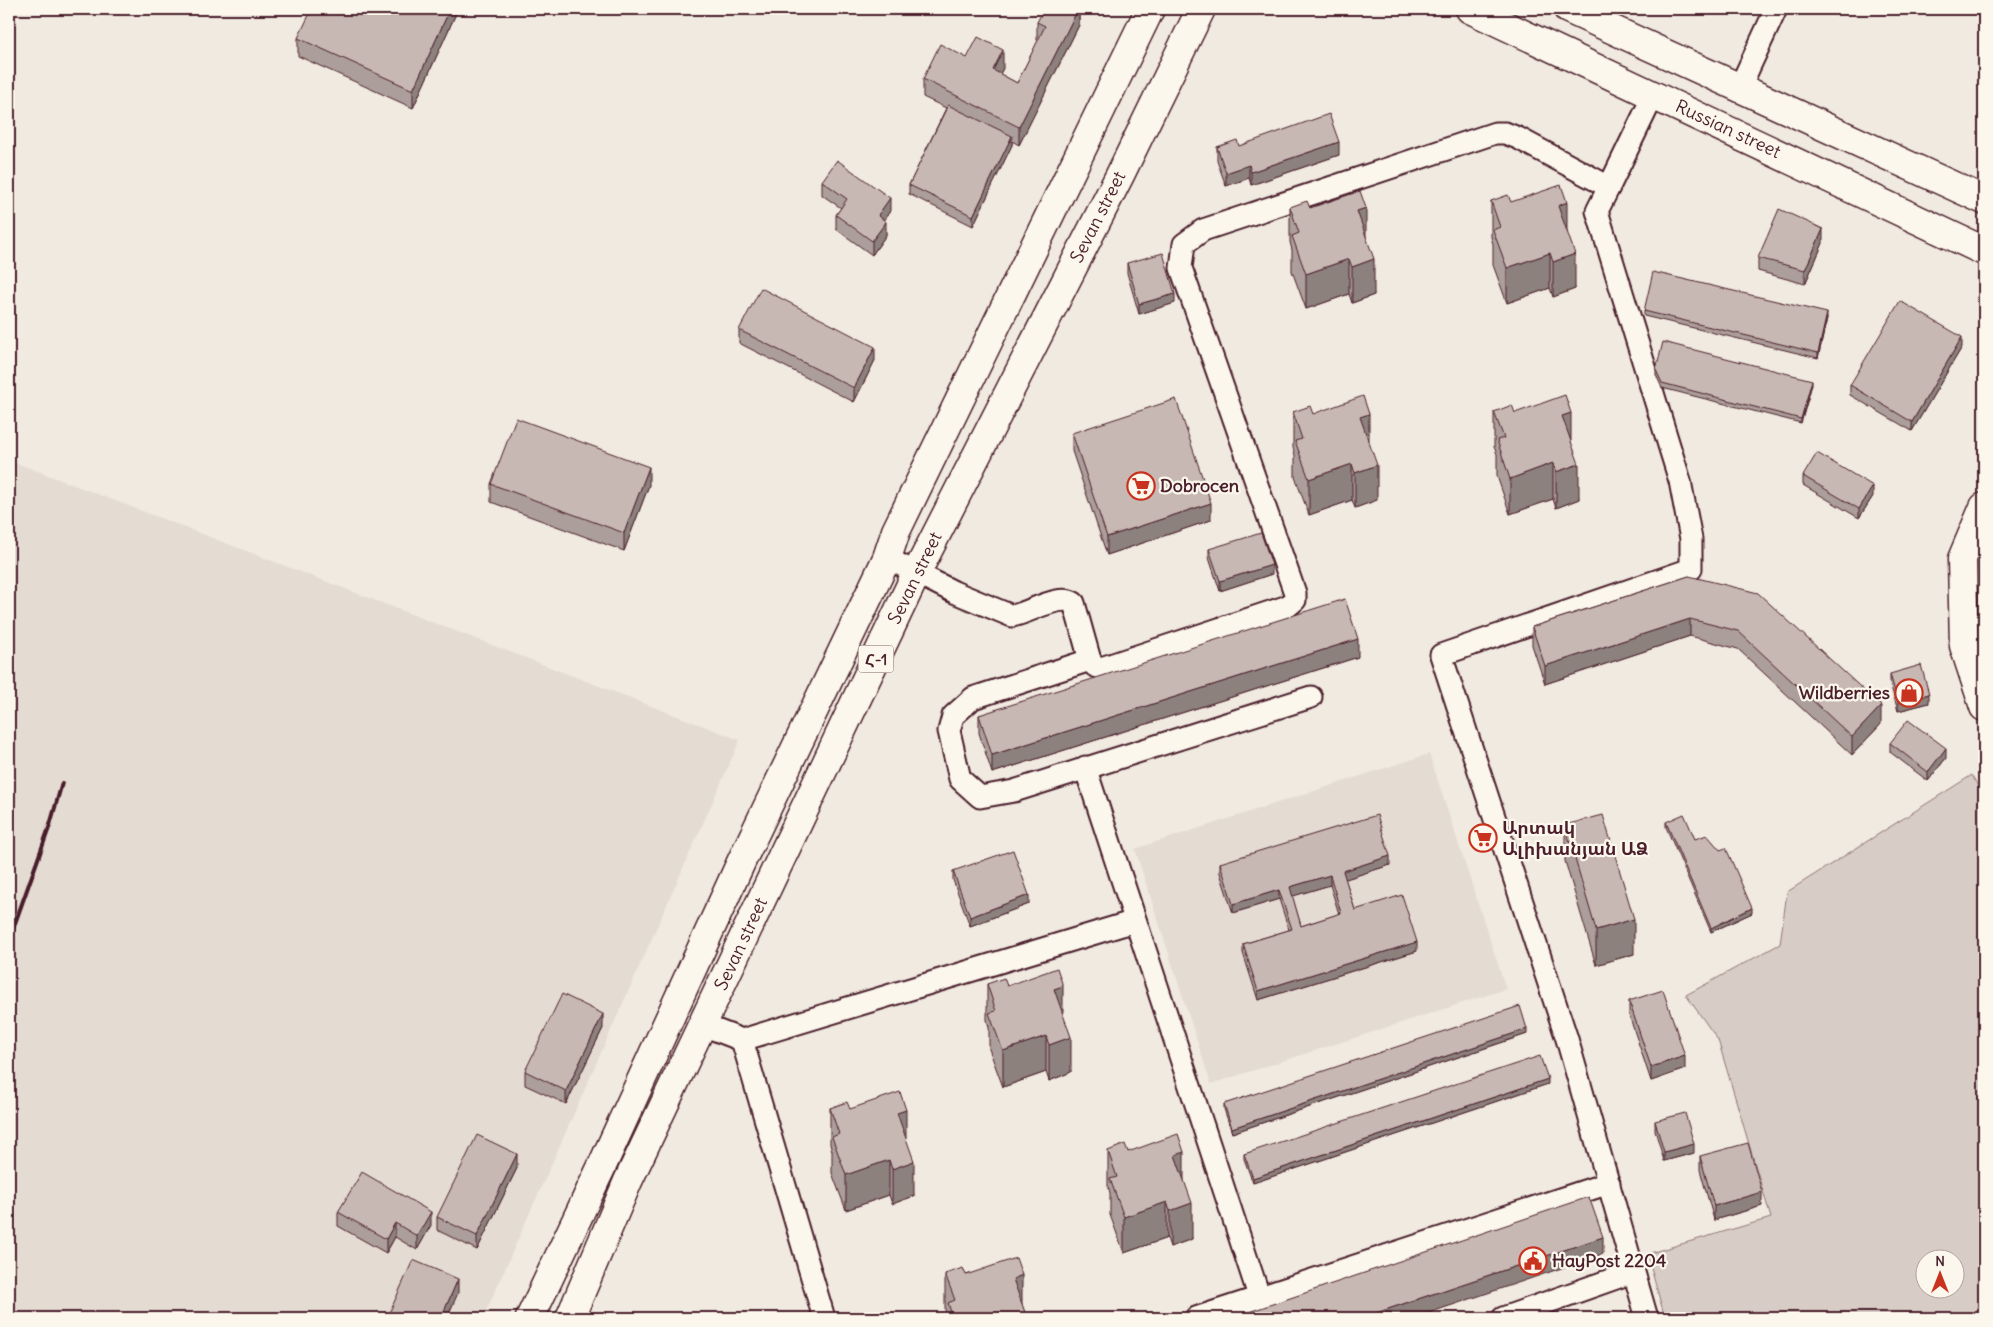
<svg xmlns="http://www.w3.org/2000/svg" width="1993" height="1327" font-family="Delius,'Noto Sans Armenian',sans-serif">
  <rect width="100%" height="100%" fill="#f0eae0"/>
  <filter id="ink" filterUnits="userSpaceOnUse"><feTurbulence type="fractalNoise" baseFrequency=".02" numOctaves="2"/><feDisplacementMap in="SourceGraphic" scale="10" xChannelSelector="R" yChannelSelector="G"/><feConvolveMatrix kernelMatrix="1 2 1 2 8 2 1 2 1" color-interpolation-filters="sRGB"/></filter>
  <g filter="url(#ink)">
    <!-- built -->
    <g fill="#e4dbd2">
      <path d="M 11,461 L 740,740 L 483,1318 L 13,1318 L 9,1314 L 9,467 Z"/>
      <path d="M 1429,754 L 1506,989 L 1211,1084 L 1135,849 Z"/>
    </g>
    <!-- green -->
    <path fill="#d8ccc6" stroke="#917678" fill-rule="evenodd" d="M 1972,775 L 1984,798 L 1984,1318 L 1665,1318 L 1647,1254 L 1771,1218 L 1718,1040 L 1686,995 L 1780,944 L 1787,892 ZM 1926,1260 L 1956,1260 L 1956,1290 L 1926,1290 Z"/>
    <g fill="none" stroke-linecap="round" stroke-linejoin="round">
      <!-- minor casing -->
      <g stroke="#4a1f2b" stroke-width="25">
        <g id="minor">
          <path d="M 1739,89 L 1776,9"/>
          <path d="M 1609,187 L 1597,211 L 1680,481 L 1691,539 L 1691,569 L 1441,655 L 1567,1039 L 1647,1318"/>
          <path d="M 887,558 L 954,592 L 1012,616 C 1029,613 1060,593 1074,603 L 1090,660 L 1095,666 L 1101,668 L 1288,606 L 1295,600 L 1295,593 L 1181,268 L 1184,244 L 1203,230 L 1495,133 L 1505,133 L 1518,138 L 1609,187 L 1654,94"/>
          <path d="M 1090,660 L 973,698 L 953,716 L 949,731 L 960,779 L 980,797 L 1014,791 L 1311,697"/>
          <path d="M 1085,767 L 1260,1299"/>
          <path d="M 703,1025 L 742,1040 L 824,1318"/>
          <path d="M 742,1040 L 1135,921"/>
          <path d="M 1196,1318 L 1609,1183"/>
          <path d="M 1503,1318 L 1633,1272"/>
        </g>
      </g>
      <!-- tertiary casing -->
      <g stroke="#4a1f2b" stroke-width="31">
        <path id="tertiary" d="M 1984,507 L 1962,559 L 1964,646 L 1984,707"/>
      </g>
      <!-- secondary casing -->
      <g stroke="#4a1f2b" stroke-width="31">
        <g id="secondary">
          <path d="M 1470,9 L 1984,251"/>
          <path d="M 1568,9 L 1984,200"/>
        </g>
      </g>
      <!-- primary casing -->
      <g stroke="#4a1f2b" stroke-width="31">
        <g id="primary">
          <path d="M 530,1318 L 601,1168 L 742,860 L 887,558 L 896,531 L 1150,9"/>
          <path d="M 570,1318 L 628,1181 L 916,574 L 1120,175 L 1201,9"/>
        </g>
      </g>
      <!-- minor -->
      <use href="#minor" stroke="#fbf7ec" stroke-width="21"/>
      <!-- tertiary -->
      <use href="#tertiary" stroke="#fbf7ec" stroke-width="28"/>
      <!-- secondary -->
      <use href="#secondary" stroke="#fbf7ec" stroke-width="28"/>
      <!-- primary -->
      <use href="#primary" stroke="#fbf7ec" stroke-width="28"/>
      <!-- rail -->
      <path stroke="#4a1f2b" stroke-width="4" d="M 9,940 L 50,825 L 62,783"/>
    </g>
    <!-- wall -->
    <g fill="#ac9e9a" stroke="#4a1f2b" fill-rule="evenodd">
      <path d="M 458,9 L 413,108 L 298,56 L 298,38 Z"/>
      <path d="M 1079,9 L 1079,25 L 1019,145 L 1012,141 L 1012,145 L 973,226 L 909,194 L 909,185 L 946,108 L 923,97 L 923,79 L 967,58 L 1003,68 L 1000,74 L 1017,83 L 1038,41 L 1037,40 L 1037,22 Z"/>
      <path d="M 1239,146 L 1339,155 L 1251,185 L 1249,178 L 1226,186 L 1217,161 L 1217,147 Z"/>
      <path d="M 822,181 L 890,211 L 884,220 L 886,235 L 872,255 L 836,229 L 836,215 L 841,208 L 822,195 Z"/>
      <path d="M 1491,201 L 1511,202 L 1567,231 L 1575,289 L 1553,297 L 1550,288 L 1507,303 L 1493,265 L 1493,244 L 1491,237 Z"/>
      <path d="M 1290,207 L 1310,208 L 1366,237 L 1374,295 L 1352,303 L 1349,294 L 1306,309 L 1292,271 L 1292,250 L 1290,242 Z"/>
      <path d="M 1823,243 L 1805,284 L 1758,271 L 1758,258 Z"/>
      <path d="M 1127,263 L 1175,303 L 1139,314 L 1127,273 Z"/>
      <path d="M 1644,311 L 1827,318 L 1818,358 L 1644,316 Z"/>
      <path d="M 739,330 L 875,360 L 854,402 L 739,343 Z"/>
      <path d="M 1962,347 L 1912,431 L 1850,395 L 1850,385 Z"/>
      <path d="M 1656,370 L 1812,384 L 1801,423 L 1662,388 L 1656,375 Z"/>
      <path d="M 1293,412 L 1313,414 L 1369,443 L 1377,500 L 1355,508 L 1352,500 L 1309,515 L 1295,477 L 1295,455 L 1293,448 Z"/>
      <path d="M 1494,412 L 1515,413 L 1571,442 L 1579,499 L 1556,508 L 1553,499 L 1510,514 L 1497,476 L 1497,454 L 1494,447 Z"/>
      <path d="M 1072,433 L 1211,520 L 1107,555 L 1072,451 Z"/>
      <path d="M 1803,476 L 1873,496 L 1859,518 L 1803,485 Z"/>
      <path d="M 491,484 L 649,485 L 624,551 L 491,502 Z"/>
      <path d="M 1209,549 L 1272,574 L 1220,591 L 1209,558 Z"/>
      <path d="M 1689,576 L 1881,724 L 1852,755 L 1738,649 L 1690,636 L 1545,684 L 1532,645 L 1532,627 Z"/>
      <path d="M 1358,657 L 992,773 L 979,733 L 979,715 Z"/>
      <path d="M 1890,674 L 1929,703 L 1898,711 L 1890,683 Z"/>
      <path d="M 1890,743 L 1946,758 L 1928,781 L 1890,752 Z"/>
      <path d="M 1666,822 L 1695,839 L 1752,913 L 1711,932 L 1666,827 Z"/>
      <path d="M 1565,825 L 1634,954 L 1596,965 L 1565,861 Z"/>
      <path d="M 1220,863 L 1390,865 L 1345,879 L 1355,910 L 1417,951 L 1258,1000 L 1243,953 L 1243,944 L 1289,930 L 1279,899 L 1233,913 L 1220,873 ZM 1330,885 L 1339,914 L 1301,926 L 1292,896 Z"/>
      <path d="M 953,871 L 1029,904 L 970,926 L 953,880 Z"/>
      <path d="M 987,984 L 1007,986 L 1063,1015 L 1071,1072 L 1049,1081 L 1046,1072 L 1003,1087 L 989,1049 L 989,1027 L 987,1020 Z"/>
      <path d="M 1629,1001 L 1685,1069 L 1651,1081 L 1629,1015 Z"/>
      <path d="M 603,1028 L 566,1104 L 525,1085 L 525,1071 Z"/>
      <path d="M 1527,1034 L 1232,1133 L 1224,1109 L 1224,1104 Z"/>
      <path d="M 1548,1084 L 1253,1183 L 1244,1159 L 1244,1154 Z"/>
      <path d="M 830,1108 L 850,1109 L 906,1138 L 914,1196 L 892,1204 L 889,1195 L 846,1210 L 832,1173 L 832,1151 L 830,1144 Z"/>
      <path d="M 1655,1121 L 1694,1153 L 1664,1161 L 1655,1130 Z"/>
      <path d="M 1108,1151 L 1128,1152 L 1184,1181 L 1192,1239 L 1170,1247 L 1167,1238 L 1124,1253 L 1110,1215 L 1110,1193 L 1108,1186 Z"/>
      <path d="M 1700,1156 L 1762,1206 L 1714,1220 L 1700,1170 Z"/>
      <path d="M 517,1168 L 477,1250 L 437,1230 L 437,1217 Z"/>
      <path d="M 338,1212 L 431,1225 L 417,1250 L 395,1237 L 386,1253 L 338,1226 Z"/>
      <path d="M 945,1274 L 966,1275 L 1022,1305 L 1027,1318 L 948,1318 L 945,1310 Z"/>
    </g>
    <!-- shaded-wall -->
    <g fill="#8c817d" stroke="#4a1f2b">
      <path d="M 450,9 L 458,9 L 413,108 L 413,90 Z"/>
      <path d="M 1078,9 L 1079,9 L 1079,25 L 1019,145 L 1019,127 Z"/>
      <path d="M 1003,50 L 1003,68 L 993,88 L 993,70 Z"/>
      <path d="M 1012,136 L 1012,145 L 973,226 L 973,216 Z"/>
      <path d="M 1339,142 L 1339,155 L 1251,185 L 1251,172 Z"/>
      <path d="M 1249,165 L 1249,178 L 1226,186 L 1226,173 Z"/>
      <path d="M 890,198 L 890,211 L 878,229 L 878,215 Z"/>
      <path d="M 1567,202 L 1567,238 L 1558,206 Z"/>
      <path d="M 1366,208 L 1366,244 L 1357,211 Z"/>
      <path d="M 886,222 L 886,235 L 872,255 L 872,241 Z"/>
      <path d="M 1823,229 L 1823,243 L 1805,284 L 1805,270 Z"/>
      <path d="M 1550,253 L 1550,288 L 1507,303 L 1507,268 Z"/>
      <path d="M 1575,254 L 1575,289 L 1553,297 L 1553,262 Z"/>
      <path d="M 1349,259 L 1349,294 L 1306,309 L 1306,274 Z"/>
      <path d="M 1374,259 L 1374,295 L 1352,303 L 1352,267 Z"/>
      <path d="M 1175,294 L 1175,303 L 1139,314 L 1139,304 Z"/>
      <path d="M 1827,313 L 1827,318 L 1818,358 L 1818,353 Z"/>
      <path d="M 1962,337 L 1962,347 L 1912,431 L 1912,422 Z"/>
      <path d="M 875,347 L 875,360 L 854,402 L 854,388 Z"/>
      <path d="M 1812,380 L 1812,384 L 1801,423 L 1801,419 Z"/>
      <path d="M 1571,413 L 1571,448 L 1562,416 Z"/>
      <path d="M 1369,414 L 1369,449 L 1360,417 Z"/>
      <path d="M 1553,463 L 1553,499 L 1510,514 L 1510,479 Z"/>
      <path d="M 1352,464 L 1352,500 L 1309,515 L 1309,479 Z"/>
      <path d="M 1579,464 L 1579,499 L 1556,508 L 1556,472 Z"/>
      <path d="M 1377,465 L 1377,500 L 1355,508 L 1355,473 Z"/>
      <path d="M 649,467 L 649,485 L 624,551 L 624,533 Z"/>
      <path d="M 1873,486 L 1873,496 L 1859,518 L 1859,509 Z"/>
      <path d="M 1211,503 L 1211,520 L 1107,555 L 1107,537 Z"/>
      <path d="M 1272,565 L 1272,574 L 1220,591 L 1220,581 Z"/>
      <path d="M 1690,619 L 1690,636 L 1545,684 L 1545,666 Z"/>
      <path d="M 1358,639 L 1358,657 L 992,773 L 992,755 Z"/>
      <path d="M 1929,694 L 1929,703 L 1898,711 L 1898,702 Z"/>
      <path d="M 1881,706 L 1881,724 L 1852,755 L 1852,737 Z"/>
      <path d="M 1946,748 L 1946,758 L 1928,781 L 1928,772 Z"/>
      <path d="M 1390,856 L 1390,865 L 1343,880 L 1343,871 Z"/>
      <path d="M 1330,875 L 1330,885 L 1290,897 L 1290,887 Z"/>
      <path d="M 1279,890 L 1279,899 L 1233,913 L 1233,904 Z"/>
      <path d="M 1029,895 L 1029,904 L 970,926 L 970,917 Z"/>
      <path d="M 1752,908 L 1752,913 L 1711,932 L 1711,928 Z"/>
      <path d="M 1634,919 L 1634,954 L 1596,965 L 1596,930 Z"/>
      <path d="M 1417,942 L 1417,951 L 1258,1000 L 1258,991 Z"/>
      <path d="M 1063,986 L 1063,1021 L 1054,989 Z"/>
      <path d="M 603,1014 L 603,1028 L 566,1104 L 566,1091 Z"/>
      <path d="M 1527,1029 L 1527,1034 L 1232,1133 L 1232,1128 Z"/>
      <path d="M 1046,1036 L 1046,1072 L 1003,1087 L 1003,1051 Z"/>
      <path d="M 1071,1037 L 1071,1072 L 1049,1081 L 1049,1045 Z"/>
      <path d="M 1685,1056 L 1685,1069 L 1651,1081 L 1651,1067 Z"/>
      <path d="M 1548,1079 L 1548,1084 L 1253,1183 L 1253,1178 Z"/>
      <path d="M 906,1110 L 906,1145 L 897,1113 Z"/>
      <path d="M 1694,1144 L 1694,1153 L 1664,1161 L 1664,1152 Z"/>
      <path d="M 1184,1152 L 1184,1187 L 1175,1155 Z"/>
      <path d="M 517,1154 L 517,1168 L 477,1250 L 477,1236 Z"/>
      <path d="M 889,1160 L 889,1195 L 846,1210 L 846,1175 Z"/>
      <path d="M 914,1161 L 914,1196 L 892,1204 L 892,1169 Z"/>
      <path d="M 1762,1192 L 1762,1206 L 1714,1220 L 1714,1206 Z"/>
      <path d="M 1167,1202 L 1167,1238 L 1124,1253 L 1124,1217 Z"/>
      <path d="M 1192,1203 L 1192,1239 L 1170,1247 L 1170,1211 Z"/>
      <path d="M 431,1212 L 431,1225 L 417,1250 L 417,1236 Z"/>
      <path d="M 395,1223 L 395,1237 L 386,1253 L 386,1239 Z"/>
      <path d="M 1603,1237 L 1603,1254 L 1414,1318 L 1361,1318 Z"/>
      <path d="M 1022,1275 L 1022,1311 L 1013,1279 Z"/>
      <path d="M 458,1279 L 458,1293 L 447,1318 L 441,1318 Z"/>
    </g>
    <!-- building -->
    <g fill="#c8b8b3" stroke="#4a1f2b" fill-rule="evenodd">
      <path d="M 312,9 L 450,9 L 413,90 L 298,38 Z"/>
      <path d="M 1044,9 L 1078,9 L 1019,127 L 923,79 L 940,44 L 967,58 L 978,37 L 1003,50 L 993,70 L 1017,83 L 1045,26 L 1037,22 Z"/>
      <path d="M 948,105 L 1012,136 L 973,216 L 909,185 Z"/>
      <path d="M 1329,114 L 1339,142 L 1251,172 L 1249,165 L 1226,173 L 1217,147 L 1237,140 L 1239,146 Z"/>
      <path d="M 837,160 L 890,198 L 878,215 L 886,222 L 872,241 L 836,215 L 847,199 L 822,181 Z"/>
      <path d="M 1561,185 L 1567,202 L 1558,206 L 1575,254 L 1553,262 L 1550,253 L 1507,268 L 1493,230 L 1500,227 L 1491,201 L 1508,195 L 1511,202 Z"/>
      <path d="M 1360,191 L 1366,208 L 1357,211 L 1374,259 L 1352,267 L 1349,259 L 1306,274 L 1292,236 L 1299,233 L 1290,207 L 1307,201 L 1310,208 Z"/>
      <path d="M 1779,209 L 1823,229 L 1805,270 L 1758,258 Z"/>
      <path d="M 1163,253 L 1175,294 L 1139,304 L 1127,263 Z"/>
      <path d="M 1653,272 L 1827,313 L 1818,353 L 1644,311 Z"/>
      <path d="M 761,288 L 875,347 L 854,388 L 739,330 Z"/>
      <path d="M 1900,301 L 1962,337 L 1912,422 L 1850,385 Z"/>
      <path d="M 1663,342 L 1812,380 L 1801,419 L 1662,383 L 1656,370 Z"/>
      <path d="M 1565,395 L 1571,413 L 1562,416 L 1579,464 L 1556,472 L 1553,463 L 1510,479 L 1497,440 L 1504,438 L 1494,412 L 1512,405 L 1515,413 Z"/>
      <path d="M 1363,396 L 1369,414 L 1360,417 L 1377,465 L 1355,473 L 1352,464 L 1309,479 L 1295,441 L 1302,439 L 1293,412 L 1310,406 L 1313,414 Z"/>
      <path d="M 1176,399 L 1211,503 L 1107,537 L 1072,433 Z"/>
      <path d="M 516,418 L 649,467 L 624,533 L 491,484 Z"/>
      <path d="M 1817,453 L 1873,486 L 1859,509 L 1803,476 Z"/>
      <path d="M 1261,533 L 1272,565 L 1220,581 L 1209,549 Z"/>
      <path d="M 1689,576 L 1758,593 L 1881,706 L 1852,737 L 1738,631 L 1690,619 L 1545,666 L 1532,627 Z"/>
      <path d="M 1345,599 L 1358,639 L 992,755 L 979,715 Z"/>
      <path d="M 1921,665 L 1929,694 L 1898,702 L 1890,674 Z"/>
      <path d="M 1908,720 L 1946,748 L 1928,772 L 1890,743 Z"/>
      <path d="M 1684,814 L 1695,839 L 1707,835 L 1720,850 L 1726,848 L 1752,908 L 1711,928 L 1666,822 Z"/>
      <path d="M 1377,815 L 1390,856 L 1343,871 L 1355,910 L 1402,895 L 1417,942 L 1258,991 L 1243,944 L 1292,929 L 1279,890 L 1233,904 L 1220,863 ZM 1330,875 L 1341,913 L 1301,926 L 1290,887 Z"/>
      <path d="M 1603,815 L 1634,919 L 1596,930 L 1565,825 Z"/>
      <path d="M 1013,850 L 1029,895 L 970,917 L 953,871 Z"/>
      <path d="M 1057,968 L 1063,986 L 1054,989 L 1071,1037 L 1049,1045 L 1046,1036 L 1003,1051 L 989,1013 L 996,1011 L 987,984 L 1004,978 L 1007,986 Z"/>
      <path d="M 1663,990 L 1685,1056 L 1651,1067 L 1629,1001 Z"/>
      <path d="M 562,994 L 603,1014 L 566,1091 L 525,1071 Z"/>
      <path d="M 1520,1006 L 1527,1029 L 1232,1128 L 1224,1104 Z"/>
      <path d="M 1540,1056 L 1548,1079 L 1253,1178 L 1244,1154 Z"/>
      <path d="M 900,1092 L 906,1110 L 897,1113 L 914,1161 L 892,1169 L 889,1160 L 846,1175 L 832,1137 L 839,1134 L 830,1108 L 847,1102 L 850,1109 Z"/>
      <path d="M 1685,1113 L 1694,1144 L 1664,1152 L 1655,1121 Z"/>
      <path d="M 1178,1134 L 1184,1152 L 1175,1155 L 1192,1203 L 1170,1211 L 1167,1202 L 1124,1217 L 1110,1179 L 1117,1177 L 1108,1151 L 1125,1144 L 1128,1152 Z"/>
      <path d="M 477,1135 L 517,1154 L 477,1236 L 437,1217 Z"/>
      <path d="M 1748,1143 L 1762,1192 L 1714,1206 L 1700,1156 Z"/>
      <path d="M 362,1172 L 431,1212 L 417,1236 L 395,1223 L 386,1239 L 338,1212 Z"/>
      <path d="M 1589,1197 L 1603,1237 L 1361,1318 L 1231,1318 Z"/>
      <path d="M 1016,1258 L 1022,1275 L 1013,1279 L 1027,1318 L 953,1318 L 948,1303 L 955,1300 L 945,1274 L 963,1268 L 966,1275 Z"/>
      <path d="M 413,1260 L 458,1279 L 441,1318 L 387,1318 Z"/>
    </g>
  </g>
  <!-- icons -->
  <defs>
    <g id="supermarket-ring" transform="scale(1.4375)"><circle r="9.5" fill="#fbf7ec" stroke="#c8321e" stroke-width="1.5"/><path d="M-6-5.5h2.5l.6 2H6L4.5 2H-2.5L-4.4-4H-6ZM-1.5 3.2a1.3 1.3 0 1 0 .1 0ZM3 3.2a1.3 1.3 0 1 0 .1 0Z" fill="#c8321e"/></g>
    <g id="shop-ring" transform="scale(1.4375)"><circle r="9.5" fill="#fbf7ec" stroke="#c8321e" stroke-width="1.5"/><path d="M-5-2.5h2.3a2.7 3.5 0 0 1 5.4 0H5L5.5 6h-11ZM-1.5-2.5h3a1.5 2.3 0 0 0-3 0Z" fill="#c8321e"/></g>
    <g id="civic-ring" transform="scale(1.4375)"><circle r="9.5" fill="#fbf7ec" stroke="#c8321e" stroke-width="1.5"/><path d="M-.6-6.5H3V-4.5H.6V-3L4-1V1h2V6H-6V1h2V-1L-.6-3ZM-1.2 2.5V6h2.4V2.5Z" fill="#c8321e"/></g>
  </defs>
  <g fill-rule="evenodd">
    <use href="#supermarket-ring" x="1141" y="486"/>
    <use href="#shop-ring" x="1909" y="693"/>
    <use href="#supermarket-ring" x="1483" y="838"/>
    <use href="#civic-ring" x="1533" y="1261"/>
  </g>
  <g text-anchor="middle" stroke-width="4.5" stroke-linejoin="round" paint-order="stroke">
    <!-- shield labels -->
    <rect fill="#fbf7ec" stroke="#7f6065" stroke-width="1" x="858.5" y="645.5" width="35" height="27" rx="4"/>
    <g font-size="16" font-weight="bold" fill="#4a1f2b">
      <text x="876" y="665">Հ-1</text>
    </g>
    <!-- street labels -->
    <g font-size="18" fill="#4a1f2b" stroke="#fbf7ec">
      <text transform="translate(1728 129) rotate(25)" y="6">Russian street</text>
      <text transform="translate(1098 217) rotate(-63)" y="6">Sevan street</text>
      <text transform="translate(915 578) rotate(-64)" y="6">Sevan street</text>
      <text transform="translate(741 944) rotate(-65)" y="6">Sevan street</text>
    </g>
    <!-- poi labels -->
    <g font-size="18" font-weight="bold" fill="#4a1f2b" stroke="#fbf7ec" text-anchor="start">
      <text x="1160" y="492">Dobrocen</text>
      <text x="1890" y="699" text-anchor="end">Wildberries</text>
      <text x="1502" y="834">Արտակ<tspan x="1502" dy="21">Ալիխանյան ԱՁ</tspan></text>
      <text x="1552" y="1267">HayPost 2204</text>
    </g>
  </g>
  <!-- margin -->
  <rect width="1993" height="1327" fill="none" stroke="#fbf7ec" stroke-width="30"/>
  <rect x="15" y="15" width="1963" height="1297" fill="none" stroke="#4a1f2b" stroke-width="2" filter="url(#ink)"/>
  <!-- north arrow -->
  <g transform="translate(1940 1274)"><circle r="24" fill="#fbf7ec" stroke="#b4a19f"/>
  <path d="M0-4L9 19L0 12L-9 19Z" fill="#c8321e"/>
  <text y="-8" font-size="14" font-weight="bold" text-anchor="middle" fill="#4a1f2b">N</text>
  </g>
</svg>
